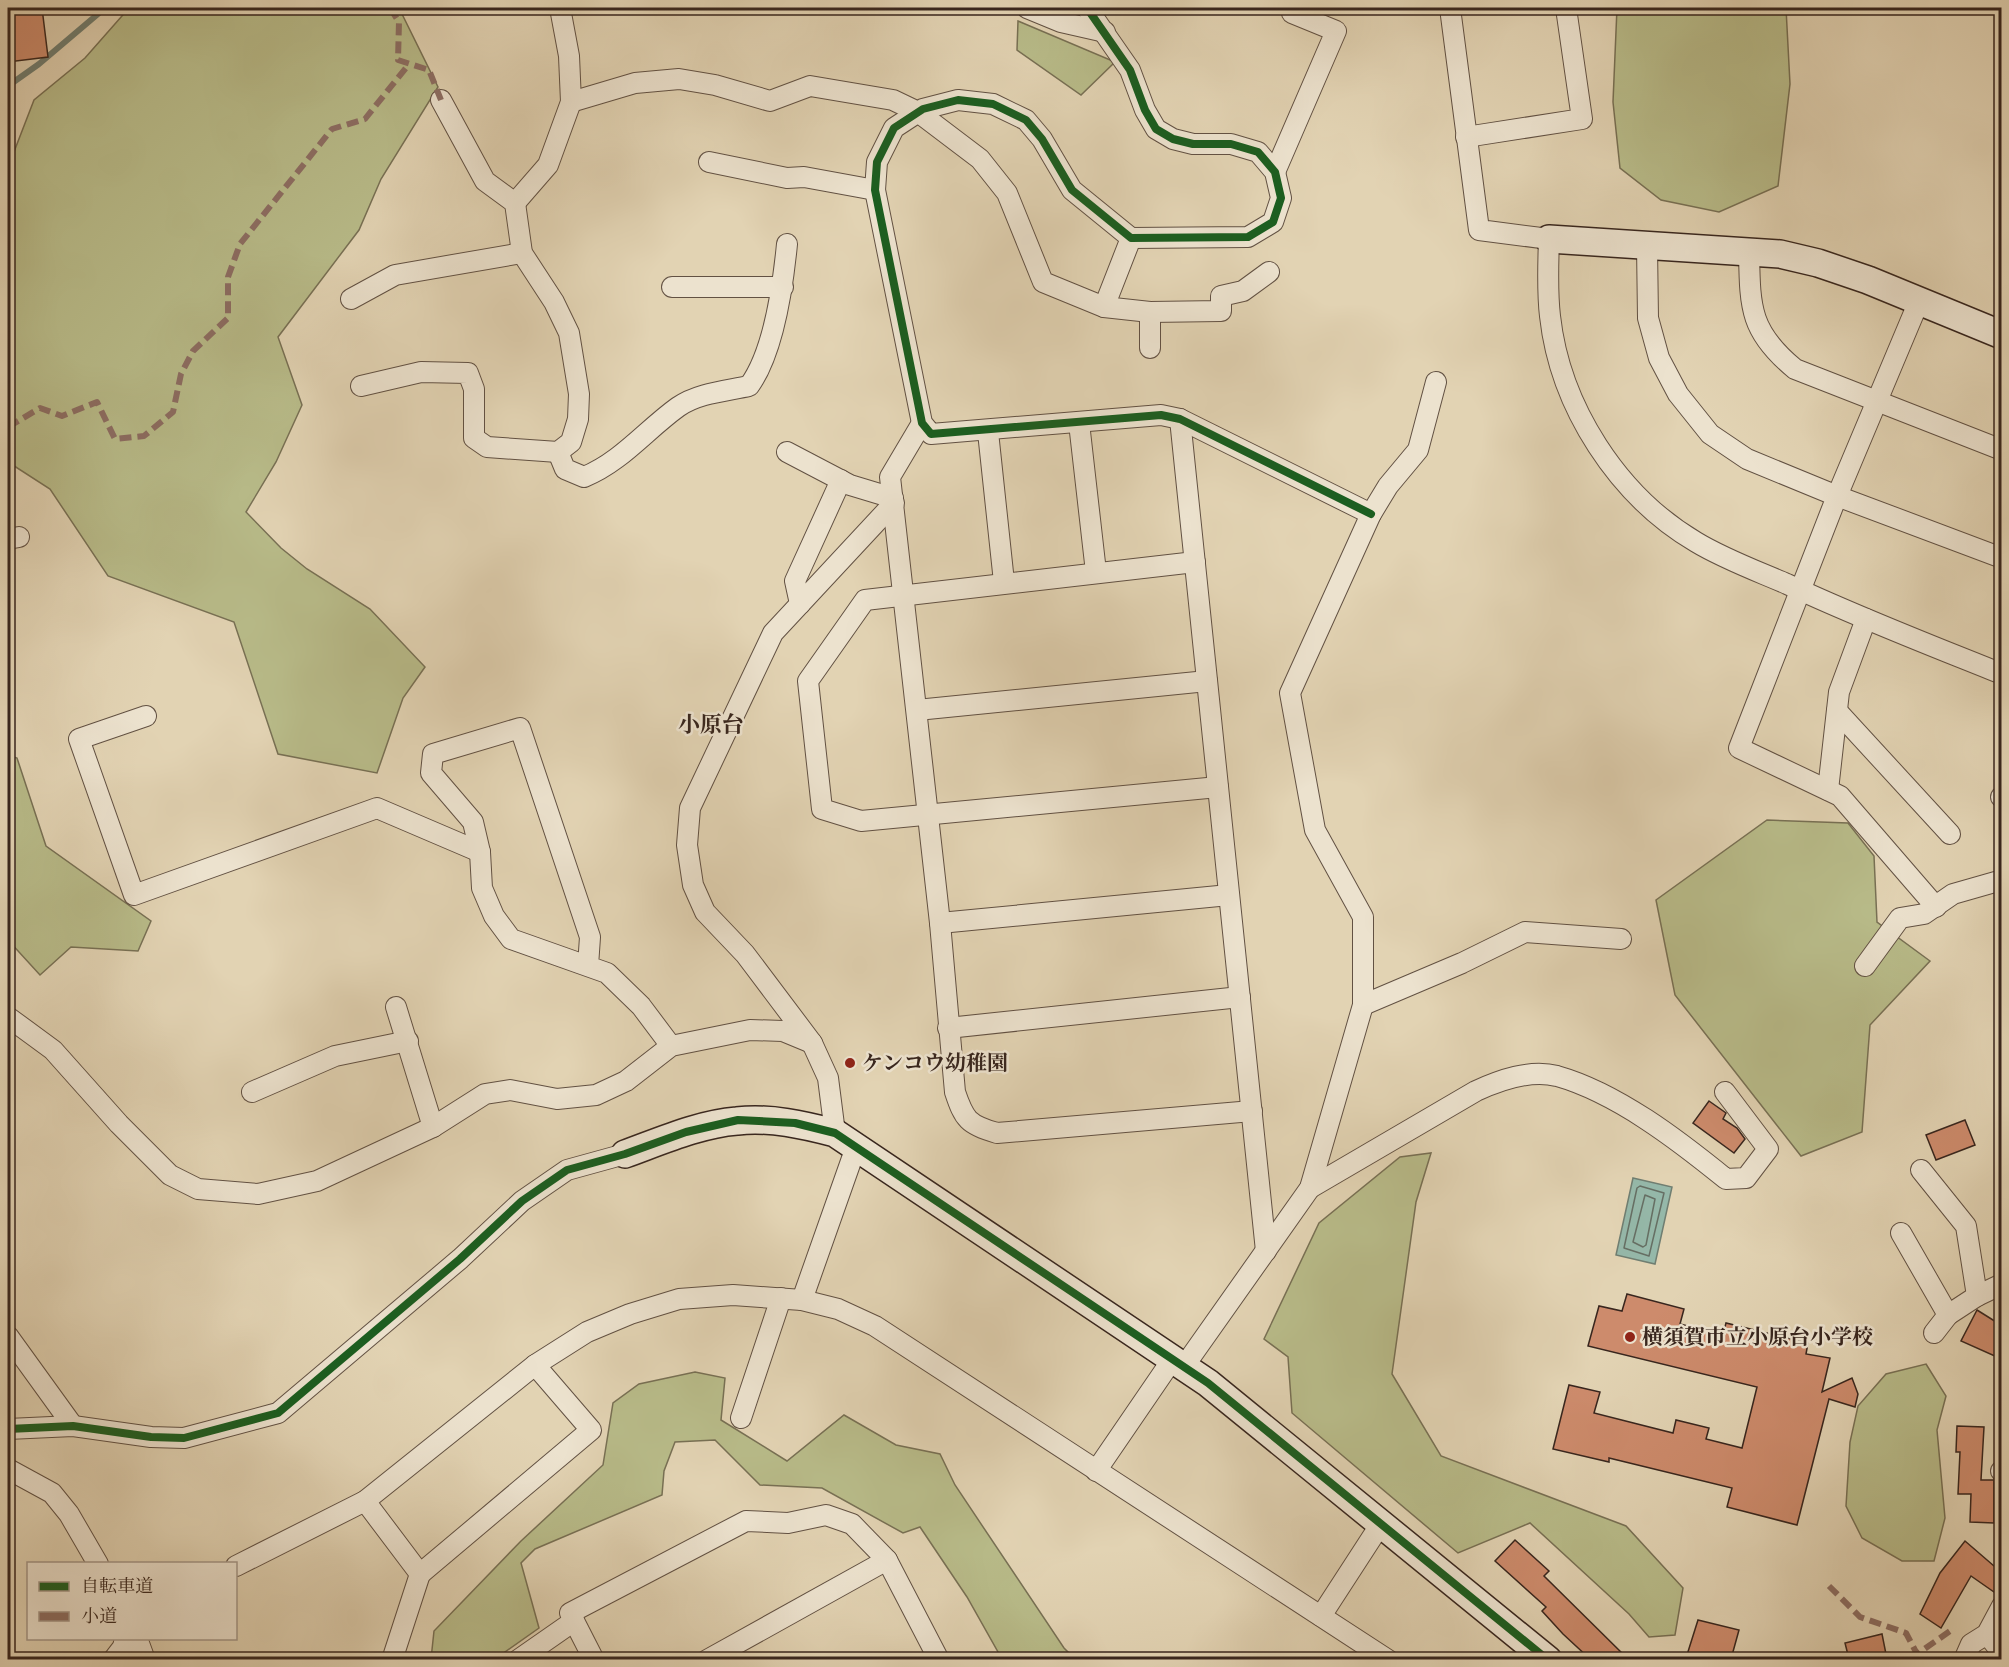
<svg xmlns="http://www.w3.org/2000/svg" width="2009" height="1667" font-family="'EB Garamond','Noto Serif JP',serif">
  <rect width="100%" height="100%" fill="#e2d3b3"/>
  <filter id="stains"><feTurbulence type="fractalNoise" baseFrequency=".00333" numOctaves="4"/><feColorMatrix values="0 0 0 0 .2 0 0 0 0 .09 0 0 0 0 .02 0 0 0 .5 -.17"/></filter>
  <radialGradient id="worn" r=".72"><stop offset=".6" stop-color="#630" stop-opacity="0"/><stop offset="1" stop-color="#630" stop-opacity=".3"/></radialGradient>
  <!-- green -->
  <g fill="#b8bb89" stroke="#787054" stroke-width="1.5">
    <path d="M 129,8 L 399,8 L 438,87 L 381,179 L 359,230 L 278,337 L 302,405 L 276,462 L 246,512 L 281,548 L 307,569 L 370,609 L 425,667 L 403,698 L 377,773 L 278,754 L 234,622 L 108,576 L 50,489 L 8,462 L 8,186 L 12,157 L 34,100 L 85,58 Z"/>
    <path d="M 1617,8 L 1786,8 L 1790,84 L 1778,186 L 1719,212 L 1661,200 L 1620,168 L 1613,102 Z"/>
    <path d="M 1018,21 L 1115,62 L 1081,95 L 1017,50 Z"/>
    <path d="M 8,755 L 17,758 L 46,846 L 151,921 L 138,951 L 71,947 L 40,975 L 8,940 Z"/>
    <path d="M 1767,820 L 1848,823 L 1874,856 L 1877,922 L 1930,961 L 1870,1025 L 1862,1132 L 1801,1156 L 1675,995 L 1656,900 Z"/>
    <path d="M 1431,1153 L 1416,1202 L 1392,1374 L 1441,1456 L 1626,1526 L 1683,1588 L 1675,1635 L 1649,1637 L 1629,1614 L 1530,1523 L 1458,1553 L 1292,1413 L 1288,1357 L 1264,1339 L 1319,1223 L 1400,1157 Z"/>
    <path d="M 1926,1364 L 1946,1396 L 1937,1430 L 1945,1518 L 1934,1561 L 1902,1561 L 1862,1538 L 1846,1506 L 1850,1442 L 1858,1406 L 1886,1374 Z"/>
    <path d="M 695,1372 L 725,1378 L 721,1420 L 787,1461 L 844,1415 L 896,1445 L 940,1454 L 955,1485 L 1064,1648 L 1075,1659 L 1002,1659 L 967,1597 L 920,1527 L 903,1533 L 822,1488 L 760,1485 L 715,1440 L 675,1442 L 664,1471 L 662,1495 L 535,1549 L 521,1563 L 539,1628 L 495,1659 L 431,1659 L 434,1631 L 521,1541 L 603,1465 L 613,1403 L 639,1384 Z"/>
  </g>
  <!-- water -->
  <path fill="#95b8a9" stroke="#707e71" stroke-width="1.5" d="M 1633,1178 L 1672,1187 L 1655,1264 L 1616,1255 Z"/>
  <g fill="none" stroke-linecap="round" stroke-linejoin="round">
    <!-- shore -->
    <g stroke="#666f64" stroke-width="1.5">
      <path d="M 1640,1186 L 1664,1193 L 1649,1256 L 1624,1248 L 1637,1188 Z"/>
      <path d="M 1645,1195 L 1655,1199 L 1646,1245 L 1643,1247 L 1633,1242 Z"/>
    </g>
    <!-- stream -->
    <path stroke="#707e71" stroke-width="6" d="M 8,86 L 39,64 L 105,8"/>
  </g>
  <!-- building -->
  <g fill="#cd8b6c" stroke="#38261e" stroke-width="1.5">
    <path d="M 8,8 L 42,8 L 48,57 L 8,62 Z"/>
    <path d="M 1709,1101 L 1726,1113 L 1723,1119 L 1737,1128 L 1745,1139 L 1734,1153 L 1693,1123 Z"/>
    <path d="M 1965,1120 L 1975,1145 L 1936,1160 L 1926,1135 Z"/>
    <path d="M 1627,1294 L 1684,1309 L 1680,1324 L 1723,1335 L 1726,1323 L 1808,1343 L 1806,1354 L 1830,1358 L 1822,1392 L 1852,1378 L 1858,1394 L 1855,1407 L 1829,1399 L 1797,1525 L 1727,1507 L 1732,1488 L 1609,1458 L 1609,1462 L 1553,1449 L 1569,1385 L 1600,1392 L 1594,1413 L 1673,1433 L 1676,1420 L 1709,1428 L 1706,1439 L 1742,1448 L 1757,1387 L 1588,1346 L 1599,1306 L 1622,1311 Z"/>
    <path d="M 1977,1310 L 2001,1325 L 2001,1348 L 1997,1357 L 1961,1341 Z"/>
    <path d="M 1957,1426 L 1984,1427 L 1981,1480 L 1994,1480 L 1994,1523 L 1970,1522 L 1971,1494 L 1958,1494 L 1960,1452 L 1956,1452 Z"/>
    <path d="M 1515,1540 L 1549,1571 L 1544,1576 L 1628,1659 L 1590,1659 L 1563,1634 L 1542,1611 L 1546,1607 L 1495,1561 Z"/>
    <path d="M 1965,1541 L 2001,1572 L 2001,1581 L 1994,1592 L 1971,1576 L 1941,1628 L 1920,1614 L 1940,1573 Z"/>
    <path d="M 1698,1620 L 1739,1630 L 1731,1659 L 1686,1658 Z"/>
    <path d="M 1882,1634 L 1887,1659 L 1849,1659 L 1845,1643 Z"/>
  </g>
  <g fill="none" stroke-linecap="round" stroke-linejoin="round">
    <!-- street casing -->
    <g stroke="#625143" stroke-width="22">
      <g id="street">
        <path d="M 1027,8 L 1061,22 L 1105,32"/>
        <path d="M 1087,8 L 1130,70 L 1145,110 L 1156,129 L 1173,139 L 1193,144 L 1231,144 L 1258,152 L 1275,172 L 1281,198 L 1273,222 L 1248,237 L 1131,238 L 1072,190 L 1042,139 L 1026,120 L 993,104 L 958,100 L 923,109 L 894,128 L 877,162 L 875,190 L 922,423 L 931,434 L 1161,415 L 1180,419 L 1371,514"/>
        <path d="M 1450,8 L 1479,230 L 1549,239 C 1548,265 1547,291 1550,316 C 1560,407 1618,496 1696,542 C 1724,559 1757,571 1787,584 C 1857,617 1930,645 2002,674"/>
        <path d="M 571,102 L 635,83 L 679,79 L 715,85 L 770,101 L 810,86 L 893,100 L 918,112 L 980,159 L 1007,193 L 1043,282 L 1104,307 L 1150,312 L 1221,311 L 1221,296 L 1243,291 L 1269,272"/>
        <path d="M 1466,137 L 1582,119 L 1566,8"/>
        <path d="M 709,162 L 787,178 L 804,177 L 875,190"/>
        <path d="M 1275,172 L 1336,31 L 1292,13 L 1294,8"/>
        <path d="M 515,203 L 548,165 L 571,102 L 569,56 L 560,8"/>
        <path d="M 1647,246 L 1648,318 L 1659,358 L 1678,394 L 1710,434 L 1747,459 L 1837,496 L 2002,558"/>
        <path d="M 1749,250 C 1750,307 1749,331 1795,369 L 2002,450"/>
        <path d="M 672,287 L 783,287"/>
        <path d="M 351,299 L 395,275 L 522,253"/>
        <path d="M 1919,301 L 1837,496 L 1739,748 L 1840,796 L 1936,907"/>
        <path d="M 1104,307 L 1131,238"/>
        <path d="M 1150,348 L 1150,312"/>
        <path d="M 361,386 L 421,372 L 468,373 L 474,389 L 474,438 L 487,447 L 558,452 L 571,442 L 578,419 L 579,394 L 569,333 L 554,302 L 522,253 L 515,203 L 485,181 L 441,100"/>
        <path d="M 1180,419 L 1266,1251"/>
        <path d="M 922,423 L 890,477 L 940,923 L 955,1092 C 964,1119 968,1125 997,1133 L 1252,1111"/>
        <path d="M 1079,423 L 1096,572"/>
        <path d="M 988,432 L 1004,582"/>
        <path d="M 558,452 L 565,469 L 584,477 C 621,462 646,430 678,407 C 698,393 726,391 749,386 C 774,352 783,285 787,244"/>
        <path d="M 787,452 L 850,485 L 893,498"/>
        <path d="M 8,539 L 19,537"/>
        <path d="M 1195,562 L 865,600 L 808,681 L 822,809 L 861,821 L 1218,787"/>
        <path d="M 800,604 L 795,581 L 841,480"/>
        <path d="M 917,710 L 1207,681"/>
        <path d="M 1837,711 L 1950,834"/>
        <path d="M 146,716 L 79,739 L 134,895 L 377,808 L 480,852"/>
        <path d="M 1828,790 L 1839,692 L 1866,619"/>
        <path d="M 2001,797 L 2002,797"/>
        <path d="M 940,923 L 1229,895"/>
        <path d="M 588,966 L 590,937 L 520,728 L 433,754 L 431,773 L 473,822 L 480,852 L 482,888 L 494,916 L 511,939 L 607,973 L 641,1006 L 671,1046"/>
        <path d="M 1865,966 L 1900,918 L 1924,914 L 1953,894 L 2002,880"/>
        <path d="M 1363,1005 L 1462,963 L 1525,932 L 1621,939"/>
        <path d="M 396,1007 L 433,1127"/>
        <path d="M 8,1017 L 53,1050 L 119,1124 L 170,1175 L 198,1189 L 258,1194 L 317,1181 L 433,1127 L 485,1094 L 510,1090 L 557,1099 L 596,1095 L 626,1081 L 671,1046 L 750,1030 L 783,1031 L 812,1043"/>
        <path d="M 948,1028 L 1240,997"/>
        <path d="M 252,1092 L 335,1056 L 408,1041"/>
        <path d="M 835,1133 L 828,1078 L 812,1043 L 745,954 L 705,912 L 693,885 L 687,845 L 690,808 L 773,633 L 894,503"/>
        <path d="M 1921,1170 L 1966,1226 L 1977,1296"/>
        <path d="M 1310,1188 L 1476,1091 C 1500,1080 1530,1069 1557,1076 C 1617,1093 1678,1140 1726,1179 L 1746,1178 L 1768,1149 L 1725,1092"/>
        <path d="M 1901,1233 L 1948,1315 L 1977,1296 L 2002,1284"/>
        <path d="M 802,1300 L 856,1147"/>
        <path d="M 1934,1333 L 1948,1315"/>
        <path d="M 8,1336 L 73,1426"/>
        <path d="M 1185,1365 L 1310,1188 L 1363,1005 L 1363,917 L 1315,830 L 1290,693 L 1371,514 L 1388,486 L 1418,450 L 1436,382"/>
        <path d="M 741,1418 L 781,1298"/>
        <path d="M 8,1429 L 73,1426 L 151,1437 L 184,1438 L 278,1413 L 460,1259 L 522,1201 L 567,1170 L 625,1154"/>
        <path d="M 8,1469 L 52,1493 L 69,1514 L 98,1564"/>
        <path d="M 1096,1471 L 1174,1357"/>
        <path d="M 2001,1471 L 2002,1472"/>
        <path d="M 365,1501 L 420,1574 L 392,1660"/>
        <path d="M 236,1566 L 365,1501 L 535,1365 L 587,1332 L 630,1314 L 679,1299 L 733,1295 L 802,1300 L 838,1309 L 875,1326 L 1388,1660"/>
        <path d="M 420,1574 L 591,1430 L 535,1365"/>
        <path d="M 1321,1616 L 1382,1522"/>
        <path d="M 1987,1634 L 2002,1653"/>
        <path d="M 137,1638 L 145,1660"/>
        <path d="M 113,1660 L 123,1647 L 125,1638"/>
        <path d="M 518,1660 L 574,1621"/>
        <path d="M 594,1660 L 570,1613 L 746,1521 L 788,1523 L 826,1515 L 852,1524 L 887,1560 L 939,1660"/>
        <path d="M 707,1660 L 887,1560"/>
        <path d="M 1964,1660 L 1971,1644 L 1987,1634 L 2002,1606"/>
      </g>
    </g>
    <!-- secondary casing -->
    <g stroke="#38261e" stroke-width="30">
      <g id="secondary">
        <path d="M 1549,239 L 1780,254 L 1818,263 L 1868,280 L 2002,335"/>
        <path d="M 625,1154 C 661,1141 699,1124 737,1121 C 770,1117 804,1125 835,1133 L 1208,1383 L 1548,1660"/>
      </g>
    </g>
    <!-- street -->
    <use href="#street" stroke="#ece2ce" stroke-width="20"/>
    <!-- secondary -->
    <use href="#secondary" stroke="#ece2ce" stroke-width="27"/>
    <!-- quiet -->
    <g stroke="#8d6e63" stroke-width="6" stroke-dasharray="12 6" stroke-linecap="butt">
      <path d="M 390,8 L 399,22 L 398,60 L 429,70 L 441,100"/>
      <path d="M 8,427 L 40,408 L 62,416 L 97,402 L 115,439 L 144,436 L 173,412 L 181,374 L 193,351 L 228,318 L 228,277 L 240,244 L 332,129 L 365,119 L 409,64"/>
      <path d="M 1829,1586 L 1860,1617 L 1906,1633 L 1917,1654 L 1953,1629"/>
    </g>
    <!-- cycleway casing -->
    <g stroke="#ece2ce" stroke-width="11">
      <g id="cycleway">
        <path d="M 1087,8 L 1130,70 L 1145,110 L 1156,129 L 1173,139 L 1193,144 L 1231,144 L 1258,152 L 1275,172 L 1281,198 L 1273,222 L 1248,237 L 1131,238 L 1072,190 L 1042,139 L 1026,120 L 993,104 L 958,100 L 923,109 L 894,128 L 877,162 L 875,190 L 922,423 L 931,434 L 1161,415 L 1180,419 L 1371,514"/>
        <path d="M 8,1429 L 73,1426 L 151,1437 L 184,1438 L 278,1413 L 460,1259 L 522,1201 L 567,1170 L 625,1154 L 686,1132 L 738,1120 L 795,1123 L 835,1133 L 1208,1383 L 1548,1660"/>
      </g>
    </g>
    <!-- cycleway -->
    <use href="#cycleway" stroke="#1b5e20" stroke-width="8"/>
  </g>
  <!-- markers -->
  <g fill="#8f2418" stroke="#ece2ce" stroke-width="2">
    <circle cx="850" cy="1063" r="6"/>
    <circle cx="1630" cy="1337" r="6"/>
  </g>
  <g text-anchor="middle" stroke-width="5" stroke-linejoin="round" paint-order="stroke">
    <!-- poi labels -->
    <g font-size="21" font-weight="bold" fill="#38261e" stroke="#ece2ce" text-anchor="start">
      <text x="862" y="1070">ケンコウ幼稚園</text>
      <text x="1642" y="1344">横須賀市立小原台小学校</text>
    </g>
    <!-- neighbourhood labels -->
    <g font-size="22" font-weight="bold" fill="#38261e" stroke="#ece2ce">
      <text x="711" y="732">小原台</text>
    </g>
  </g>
  <!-- margin -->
  <rect width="2009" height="1667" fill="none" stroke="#e2d3b3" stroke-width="30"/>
  <rect x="9" y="9" width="1991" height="1649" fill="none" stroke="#38261e" stroke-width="3"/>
  <rect x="15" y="15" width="1979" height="1637" fill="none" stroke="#38261e" stroke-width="1.5"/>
  <!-- legend -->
  <rect x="27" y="1562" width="210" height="78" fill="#ece2ce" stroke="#a49788" stroke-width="1.5"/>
  <rect x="39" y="1582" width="30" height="9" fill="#1b5e20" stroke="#a49788" stroke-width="1.5"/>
  <text x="81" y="1592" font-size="18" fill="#38261e">自転車道</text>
  <rect x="39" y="1612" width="30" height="9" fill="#8d6e63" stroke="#a49788" stroke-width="1.5"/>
  <text x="81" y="1622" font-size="18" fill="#38261e">小道</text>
  <rect width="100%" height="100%" filter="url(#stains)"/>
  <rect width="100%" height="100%" fill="url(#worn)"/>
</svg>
